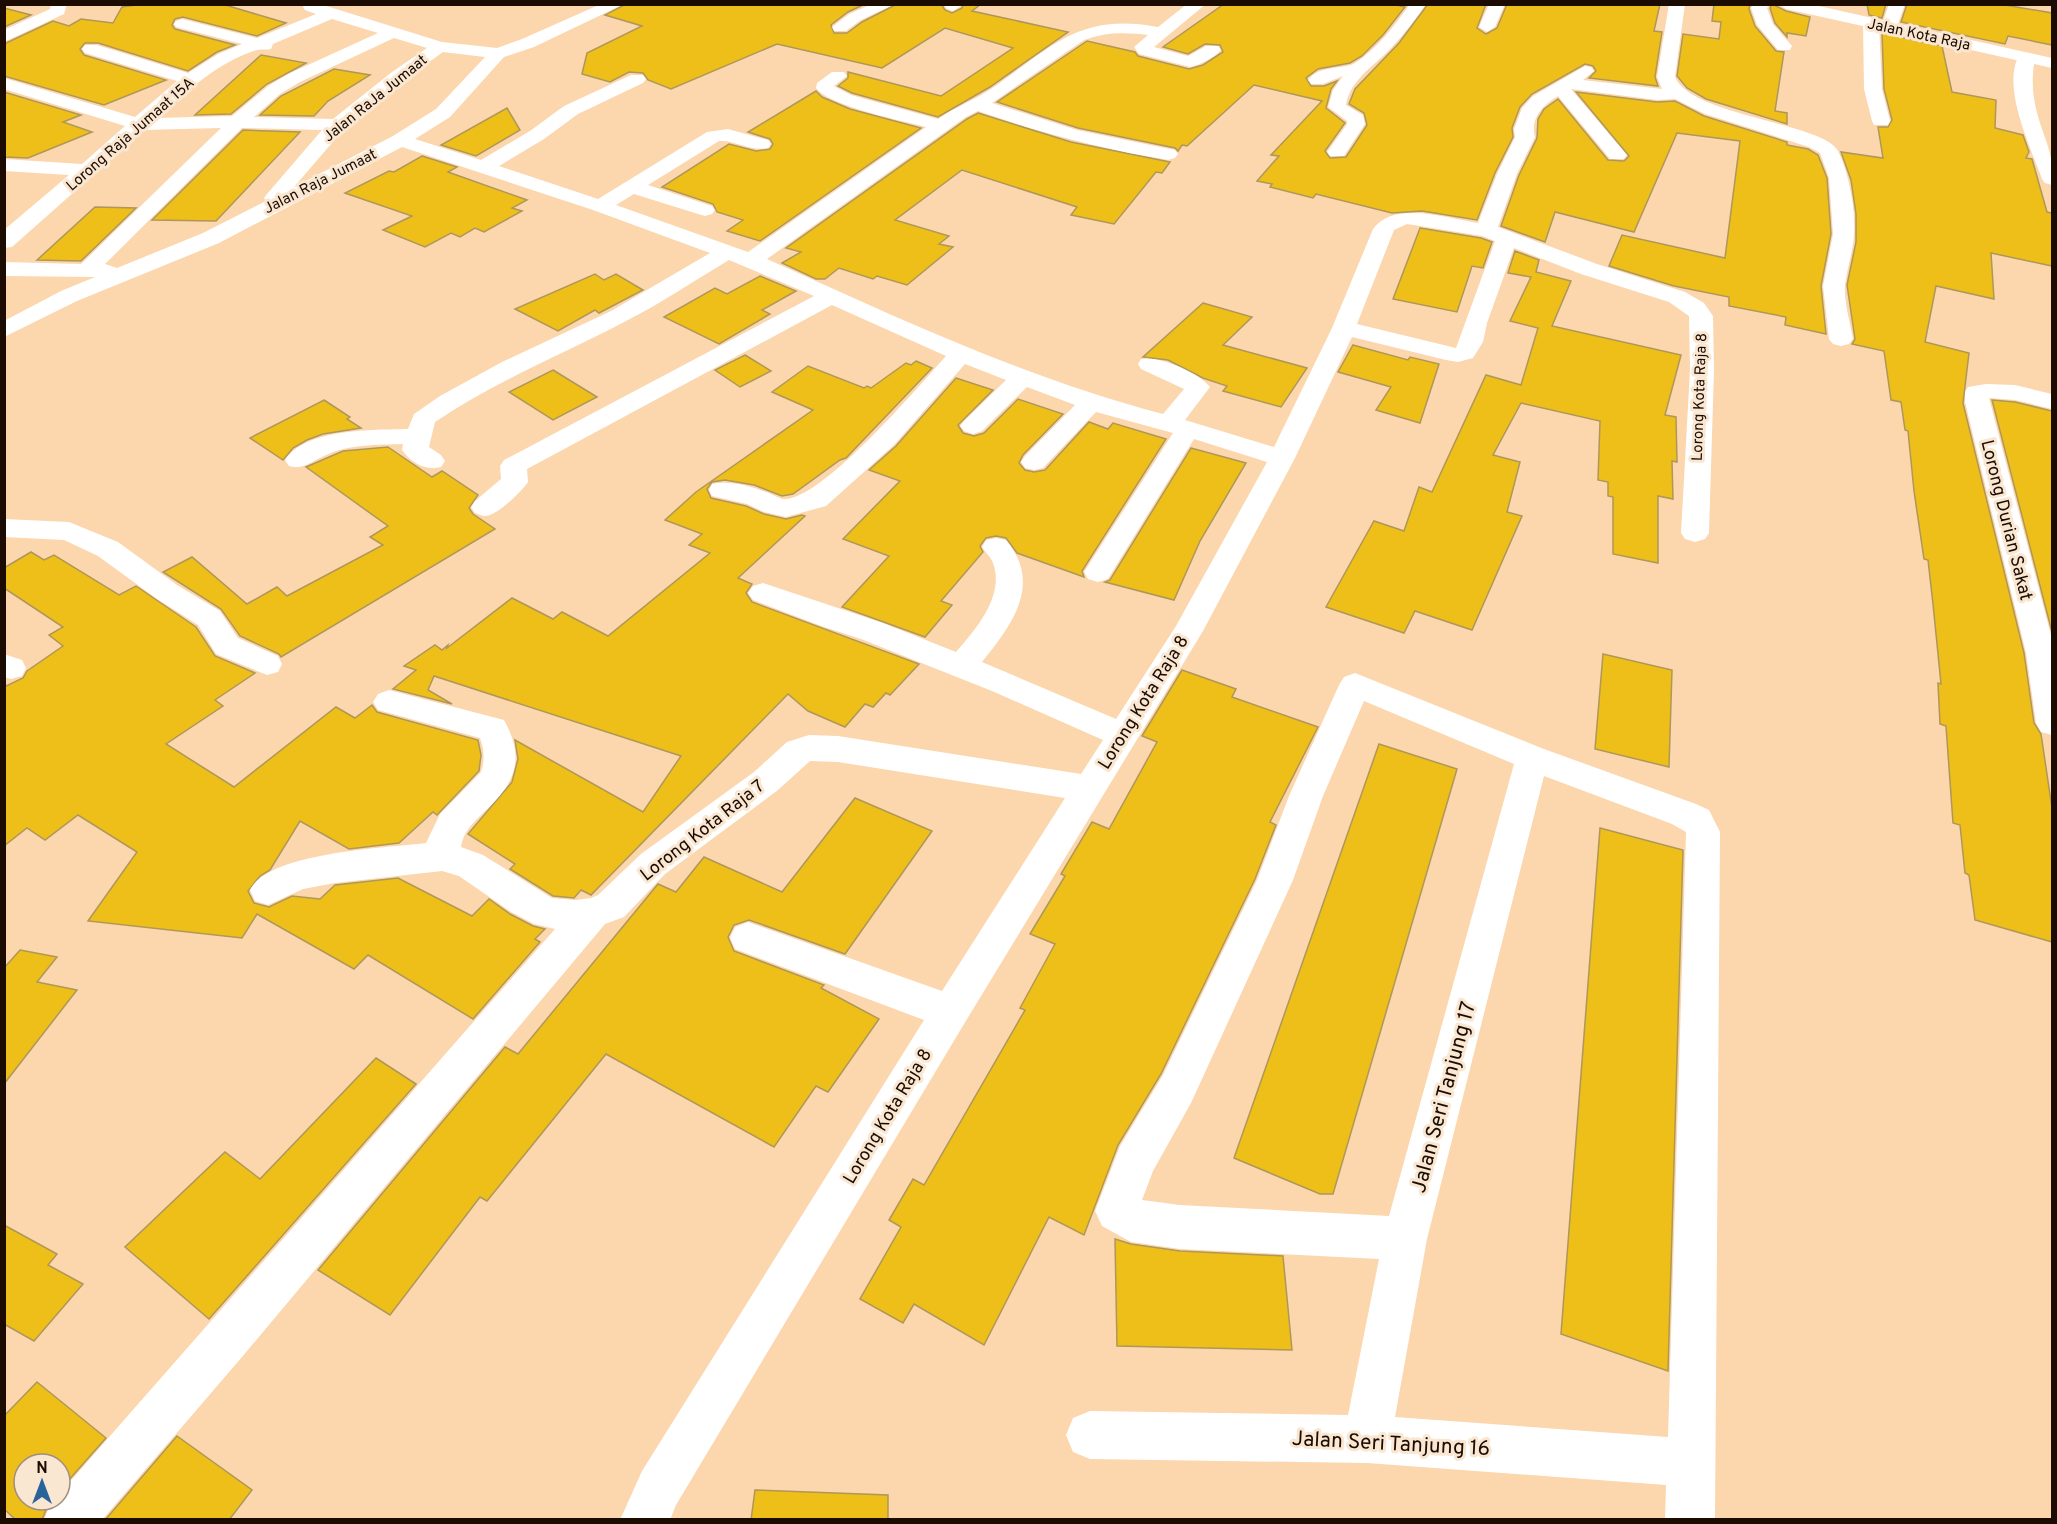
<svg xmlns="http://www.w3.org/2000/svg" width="2057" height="1524" font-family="Overpass,sans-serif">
  <rect width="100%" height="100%" fill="#fcd6ac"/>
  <!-- building -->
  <g fill="#eebf19" stroke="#ae9759" stroke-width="1.5">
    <path d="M 144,4 L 222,4 L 286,23 L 257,36 L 183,17 L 175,19 L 172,25 L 175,29 L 235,45 L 217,52 L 188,71 L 98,43 L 85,43 L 80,49 L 84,55 L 166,80 L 104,105 L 4,76 L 4,44 L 53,21 L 69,26 L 81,19 L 113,23 L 122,7 Z"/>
    <path d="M 626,4 L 865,4 L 848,12 L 831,25 L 834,33 L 847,33 L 862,22 L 897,4 L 941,4 L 945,10 L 952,13 L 962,8 L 963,4 L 981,4 L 972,11 L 1068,32 L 990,87 L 938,117 L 852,93 L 838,86 L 848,78 L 848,72 L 941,96 L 1013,48 L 945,28 L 882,68 L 777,44 L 671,89 L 648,80 L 643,73 L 629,72 L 610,82 L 582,74 L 587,53 L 642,26 L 605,15 Z"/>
    <path d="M 1224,4 L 1392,4 L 1405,7 L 1383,35 L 1362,56 L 1350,63 L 1318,69 L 1306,78 L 1311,86 L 1324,86 L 1337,81 L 1331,89 L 1326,108 L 1345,123 L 1325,151 L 1330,158 L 1346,157 L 1367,125 L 1364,113 L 1349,104 L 1355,89 L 1399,43 L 1428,4 L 1486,4 L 1477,28 L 1486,34 L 1497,28 L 1507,4 L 1660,4 L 1654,31 L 1662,32 L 1655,77 L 1658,86 L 1589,78 L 1596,71 L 1593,66 L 1585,64 L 1532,94 L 1520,107 L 1512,128 L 1513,137 L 1495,173 L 1477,220 L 1422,211 L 1392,213 L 1316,194 L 1313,198 L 1270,187 L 1272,184 L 1257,181 L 1279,156 L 1271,155 L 1322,101 L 1254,85 L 1187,146 L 1182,145 L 1178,151 L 1175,148 L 1078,128 L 997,102 L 1087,41 L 1135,52 L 1138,56 L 1189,69 L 1203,65 L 1223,52 L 1220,45 L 1205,44 L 1188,54 L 1163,47 Z"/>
    <path d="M 1714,4 L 1750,4 L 1749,9 L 1755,26 L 1776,51 L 1784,52 L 1775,111 L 1787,113 L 1787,124 L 1706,99 L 1687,88 L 1677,76 L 1683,34 L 1719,39 L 1721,22 L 1712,21 Z"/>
    <path d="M 1772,4 L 1786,11 L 1810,17 L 1806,36 L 1787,33 L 1787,37 L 1775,23 L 1770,8 Z"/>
    <path d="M 1867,4 L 1886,4 L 1882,18 L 1869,15 Z"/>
    <path d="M 1907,4 L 1999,4 L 2052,13 L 2052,45 L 2008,36 L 2005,44 L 1901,22 Z"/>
    <path d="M 4,8 L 31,15 L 4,27 Z"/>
    <path d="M 1882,33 L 1942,46 L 1952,92 L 1996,100 L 1995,128 L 2023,135 L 2029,152 L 2026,158 L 2032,159 L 2047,212 L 2052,213 L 2052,266 L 1991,253 L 1994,299 L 1936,286 L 1925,342 L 1969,353 L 1963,403 L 2024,653 L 2034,723 L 2041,734 L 2052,808 L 2052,942 L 1975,920 L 1969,875 L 1965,873 L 1960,825 L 1953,823 L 1946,726 L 1940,724 L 1938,683 L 1941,684 L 1933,604 L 1928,560 L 1924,559 L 1914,491 L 1908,431 L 1905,430 L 1901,402 L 1891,400 L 1884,351 L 1852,344 L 1855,339 L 1847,285 L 1856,242 L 1856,214 L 1851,180 L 1841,152 L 1883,158 L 1878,127 L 1888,127 L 1892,120 L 1884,89 Z"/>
    <path d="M 261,55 L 306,63 L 267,84 L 231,114 L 195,115 Z"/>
    <path d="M 334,69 L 370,75 L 328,101 L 314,116 L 260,115 L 281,96 Z"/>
    <path d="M 816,91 L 822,97 L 850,109 L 921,128 L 760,241 L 727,231 L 743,220 L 717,212 L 713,204 L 662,187 L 729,144 L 756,151 L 770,149 L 773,144 L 770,139 L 748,132 Z"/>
    <path d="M 4,92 L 81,115 L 63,122 L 92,132 L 28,158 L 4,157 Z"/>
    <path d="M 1576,92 L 1657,102 L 1675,101 L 1704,116 L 1787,142 L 1787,145 L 1808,149 L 1818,155 L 1827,178 L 1831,234 L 1821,286 L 1826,334 L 1785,325 L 1786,317 L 1729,306 L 1729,297 L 1674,286 L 1609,266 L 1622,235 L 1725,258 L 1740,141 L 1677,133 L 1634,232 L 1555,212 L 1545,242 L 1501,226 L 1519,175 L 1537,138 L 1538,119 L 1544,109 L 1558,99 L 1608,160 L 1624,161 L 1629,156 Z"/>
    <path d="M 507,108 L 520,130 L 476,156 L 441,145 Z"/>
    <path d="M 978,113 L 1071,142 L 1170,162 L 1162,173 L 1156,172 L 1114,224 L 1071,215 L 1077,207 L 962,170 L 895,220 L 949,236 L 939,244 L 953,247 L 907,285 L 877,276 L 873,279 L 839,268 L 825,279 L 816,279 L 782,263 L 801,252 L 786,248 L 967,119 Z"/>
    <path d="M 243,130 L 300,132 L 216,221 L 152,220 Z"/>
    <path d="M 422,156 L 457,167 L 448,172 L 527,200 L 512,208 L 522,211 L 484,232 L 475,228 L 460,237 L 451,233 L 425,247 L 383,230 L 412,216 L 345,193 L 389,171 L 394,172 Z"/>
    <path d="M 95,207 L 136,208 L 81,261 L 37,260 Z"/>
    <path d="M 1420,228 L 1481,238 L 1492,242 L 1483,268 L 1472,266 L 1457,312 L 1393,299 Z"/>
    <path d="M 1515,251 L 1539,260 L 1536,272 L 1571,281 L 1552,326 L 1681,355 L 1665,415 L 1676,417 L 1677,462 L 1672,461 L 1673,499 L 1658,496 L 1658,563 L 1613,554 L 1613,497 L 1608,496 L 1608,482 L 1598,480 L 1600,421 L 1521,403 L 1493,455 L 1520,462 L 1507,512 L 1522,516 L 1472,630 L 1415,611 L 1404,633 L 1326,607 L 1374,521 L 1404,531 L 1419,487 L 1432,492 L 1486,375 L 1521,385 L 1538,328 L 1510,321 L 1531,277 L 1508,273 Z"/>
    <path d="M 595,274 L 604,280 L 616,274 L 643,290 L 599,313 L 595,310 L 558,331 L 515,309 Z"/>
    <path d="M 760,276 L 796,291 L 762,310 L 770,314 L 719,344 L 664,317 L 715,288 L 727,294 Z"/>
    <path d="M 1203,303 L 1252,317 L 1223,345 L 1307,368 L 1281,407 L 1223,391 L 1227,386 L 1203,378 L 1168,360 L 1143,357 Z"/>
    <path d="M 1353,345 L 1408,360 L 1410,357 L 1439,364 L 1420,423 L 1376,410 L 1391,387 L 1338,372 Z"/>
    <path d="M 745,355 L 771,371 L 740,387 L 715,370 Z"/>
    <path d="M 916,361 L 932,368 L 846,458 L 840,460 L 793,494 L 782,496 L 754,485 L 725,480 L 712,482 L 707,489 L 711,498 L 746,506 L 764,514 L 786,519 L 802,515 L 805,516 L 738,578 L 752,584 L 746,593 L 752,602 L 919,664 L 890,695 L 886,693 L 873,707 L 865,704 L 845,727 L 808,711 L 788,694 L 591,895 L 581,890 L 574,898 L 553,896 L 510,869 L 515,864 L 468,834 L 512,782 L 518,759 L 515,740 L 643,812 L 681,756 L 434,676 L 428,690 L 452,704 L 393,689 L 416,670 L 404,666 L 435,645 L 442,650 L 448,645 L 447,648 L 512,598 L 553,619 L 562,612 L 608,636 L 710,553 L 689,545 L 702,534 L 665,520 L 696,492 L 813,410 L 772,392 L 808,366 L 864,388 L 867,386 L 871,388 L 906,363 L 911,365 Z"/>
    <path d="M 553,370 L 597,397 L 553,420 L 509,392 Z"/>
    <path d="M 956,378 L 993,390 L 958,425 L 963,433 L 974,436 L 984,433 L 1018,399 L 1063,414 L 1023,455 L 1019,463 L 1025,470 L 1034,472 L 1045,470 L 1089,422 L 1108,429 L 1113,423 L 1166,439 L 1082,571 L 1084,577 L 1017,553 L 1006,538 L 996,536 L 986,538 L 980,546 L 983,552 L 941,601 L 952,605 L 925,637 L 842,607 L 889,556 L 843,539 L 900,481 L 869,470 L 896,446 Z"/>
    <path d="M 324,400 L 350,417 L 347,419 L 361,428 L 323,434 L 307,440 L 293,448 L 283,460 L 250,438 Z"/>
    <path d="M 1992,400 L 2015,402 L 2052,411 L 2052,632 Z"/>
    <path d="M 388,447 L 432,477 L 442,471 L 478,495 L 469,508 L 473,514 L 495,529 L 281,657 L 279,654 L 240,636 L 221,609 L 163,572 L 192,557 L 247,604 L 277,587 L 287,596 L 383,545 L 370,537 L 388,526 L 306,467 L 343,451 Z"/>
    <path d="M 1191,448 L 1246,463 L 1200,541 L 1174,600 L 1105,582 L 1110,580 Z"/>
    <path d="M 31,552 L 44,560 L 54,555 L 119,595 L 136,586 L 196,627 L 215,656 L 255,673 L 215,700 L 223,706 L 166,744 L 234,787 L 336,707 L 355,718 L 372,705 L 377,712 L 478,740 L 481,755 L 479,771 L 437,815 L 433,812 L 399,843 L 349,849 L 300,821 L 270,870 L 260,876 L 248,891 L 254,903 L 269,907 L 292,896 L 320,899 L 335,885 L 398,878 L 472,916 L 489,899 L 510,914 L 533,926 L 545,929 L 535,939 L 540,942 L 473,1019 L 368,955 L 354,969 L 257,914 L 242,938 L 88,921 L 137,852 L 78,815 L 45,840 L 27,828 L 4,846 L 4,687 L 23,678 L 27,671 L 63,646 L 49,635 L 63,627 L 4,588 L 4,568 Z"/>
    <path d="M 1603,654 L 1672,670 L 1669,767 L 1595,749 Z"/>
    <path d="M 1182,670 L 1236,689 L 1232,697 L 1318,727 L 1270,822 L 1276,825 L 1255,879 L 1161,1074 L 1118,1145 L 1084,1235 L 1049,1217 L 984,1345 L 914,1304 L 903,1323 L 860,1299 L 901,1227 L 889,1220 L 913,1179 L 924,1185 L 1025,1010 L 1020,1008 L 1055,944 L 1030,934 L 1065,876 L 1061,874 L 1092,822 L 1109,829 L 1157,742 L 1142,736 Z"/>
    <path d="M 1379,744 L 1457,769 L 1333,1194 L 1320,1194 L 1234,1158 Z"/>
    <path d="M 855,798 L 932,831 L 845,954 L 749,920 L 734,925 L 728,937 L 734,951 L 824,985 L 821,988 L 879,1019 L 828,1092 L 816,1086 L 774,1147 L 606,1054 L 487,1201 L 480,1197 L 390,1315 L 318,1270 L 505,1047 L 518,1054 L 658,884 L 676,892 L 704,857 L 782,892 Z"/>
    <path d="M 1600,828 L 1683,850 L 1668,1371 L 1561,1334 Z"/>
    <path d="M 20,950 L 57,957 L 37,982 L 77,990 L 4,1084 L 4,968 Z"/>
    <path d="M 376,1058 L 416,1084 L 209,1319 L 125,1247 L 225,1152 L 260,1179 Z"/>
    <path d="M 4,1225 L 57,1254 L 48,1265 L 83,1284 L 34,1341 L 4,1324 Z"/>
    <path d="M 1115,1239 L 1131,1244 L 1180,1251 L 1283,1256 L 1292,1350 L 1117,1346 Z"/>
    <path d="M 37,1382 L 106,1438 L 60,1490 L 60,1464 L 24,1464 L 24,1500 L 50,1500 L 42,1520 L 16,1520 L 4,1509 L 4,1416 Z"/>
    <path d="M 177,1436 L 252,1490 L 229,1520 L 105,1520 Z"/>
    <path d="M 755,1490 L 888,1495 L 888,1520 L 751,1520 Z"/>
  </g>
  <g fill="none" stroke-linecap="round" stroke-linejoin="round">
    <!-- minor -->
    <g fill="#fff" fill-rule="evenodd">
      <path d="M 51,4 L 67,4 L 64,14 L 4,42 L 4,30 L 50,9 Z"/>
      <path d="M 305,4 L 320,4 L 442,42 L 497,48 L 522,39 L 601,4 L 624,4 L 534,47 L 504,57 L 450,117 L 415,139 L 481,160 L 530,131 L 564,106 L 631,75 L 643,75 L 646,79 L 643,83 L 578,114 L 544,139 L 499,166 L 598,199 L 707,132 L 728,129 L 768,140 L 771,144 L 768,148 C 752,152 735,140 719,141 L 648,185 L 712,206 L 715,210 L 712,214 L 705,216 L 698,214 L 634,194 L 616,205 L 748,252 L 926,127 C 903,121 829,106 816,88 L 817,83 L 832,72 L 844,72 L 847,76 L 834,86 L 851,95 L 938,119 C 955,107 974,100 991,89 C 1051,48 1078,12 1158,27 L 1187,4 L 1206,4 L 1154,47 L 1188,56 L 1206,46 L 1218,46 L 1221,50 C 1214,58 1200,65 1190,67 L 1139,54 L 1134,47 L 1148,35 C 1126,32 1105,32 1084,40 L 992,103 L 1077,130 L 1175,150 L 1178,154 L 1175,158 L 1168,160 C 1103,149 1040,133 978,111 L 966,117 L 767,259 C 896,317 1025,378 1163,414 L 1184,389 L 1141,369 L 1138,364 L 1141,359 C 1158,355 1200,373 1210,387 L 1185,420 L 1274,447 L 1332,328 L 1373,229 C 1393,200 1448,218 1478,223 L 1497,174 L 1515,137 L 1514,129 L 1522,108 L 1533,96 L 1585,66 L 1591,67 L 1594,71 L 1583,80 L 1662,89 L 1657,77 L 1669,4 L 1685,4 L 1675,77 C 1691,116 1824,123 1838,151 C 1849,173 1856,210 1854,235 C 1853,252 1847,268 1845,285 C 1844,302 1850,322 1853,339 L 1849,344 L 1841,346 L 1833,344 L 1829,339 L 1823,286 L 1833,234 L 1829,178 L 1820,153 L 1809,147 L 1705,114 L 1675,99 L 1657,100 L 1571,89 L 1627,155 L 1624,159 L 1610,159 L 1558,96 C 1543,105 1530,118 1535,137 L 1517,174 L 1498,227 L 1597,264 L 1685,292 L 1704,303 L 1713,316 L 1714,370 L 1709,533 L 1705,539 L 1695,542 L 1685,539 L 1681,533 L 1690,370 L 1689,316 L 1669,302 L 1581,274 L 1514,248 L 1487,323 L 1483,342 L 1473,358 L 1458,362 L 1446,360 L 1352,337 L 1295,458 L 1203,631 L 964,1024 L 676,1505 L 670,1520 L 620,1520 L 642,1471 L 924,1020 L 735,949 L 730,938 L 735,927 L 748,922 L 942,991 L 1065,798 L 838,762 L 810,761 L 778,790 L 665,874 L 624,917 L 605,924 L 242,1357 L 102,1520 L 44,1520 L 51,1502 L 60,1500 L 60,1493 L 555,929 L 534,924 L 511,912 L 459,876 L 442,871 L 335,883 L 303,889 L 268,905 L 255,901 L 250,890 C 269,852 386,848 426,843 L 440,814 L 481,772 C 485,760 484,749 480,738 L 378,710 L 373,702 L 378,694 L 389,690 L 504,720 C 526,760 515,783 484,812 C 473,823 463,832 461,847 L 483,855 L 552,898 L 576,900 L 591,898 L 598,895 L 641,854 L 754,772 L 787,742 L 809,735 L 838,736 L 1081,774 L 1103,740 L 992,691 L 861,639 L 821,626 L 753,600 L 748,593 L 753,586 L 763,583 L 883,623 L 956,652 C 976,629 1005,596 993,563 C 991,557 985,552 982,547 L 986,540 L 996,538 L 1006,540 C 1043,584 1012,625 982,662 L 1116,719 L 1176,626 L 1267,462 L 1194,439 L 1108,579 L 1098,582 L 1088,579 L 1084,572 L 1173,433 L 1096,412 L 1043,468 L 1034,470 L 1025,468 L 1021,462 L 1025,456 L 1075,405 L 1027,387 L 982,431 L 973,434 L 964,431 L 960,426 L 964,421 L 1006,380 L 965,364 L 894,445 L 826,506 L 786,517 L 764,512 L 747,504 L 712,496 L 709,490 L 712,484 C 728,480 751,486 766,492 C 773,494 780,500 787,499 C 827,494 917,388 946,356 L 832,305 L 527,469 L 528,482 C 522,491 497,516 485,516 C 482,516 479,514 475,513 L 471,507 L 475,501 L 501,479 L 500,466 L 504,460 L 814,296 L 729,260 C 695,280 662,303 626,321 C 562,355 495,381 435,422 L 429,447 L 441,455 L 445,461 L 441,467 C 426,471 411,463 402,450 L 403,444 C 377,445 348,444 324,456 C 310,462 304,470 289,466 L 285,460 C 306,428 373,430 408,429 L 414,414 L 440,396 L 502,362 L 611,311 L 710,253 L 593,210 L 402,147 L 219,243 L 77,301 L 4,337 L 4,321 L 61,291 L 95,277 L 4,276 L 4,262 L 81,264 L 221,128 L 144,130 L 12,247 L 4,248 L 4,230 L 69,175 L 4,171 L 4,159 L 82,164 L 125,126 L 4,89 L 4,78 L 135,117 L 177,81 L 85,53 L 82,49 L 85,45 L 97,45 L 188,73 L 218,54 L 242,44 L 176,27 L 174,24 L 176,21 L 182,19 L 257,38 L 316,14 L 305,10 L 303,7 ZM 332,19 L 378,33 L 288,74 L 268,86 L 232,116 L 157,118 C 187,91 218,62 257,50 C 262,49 266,50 271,49 L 273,44 ZM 394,38 L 427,48 L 392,72 L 333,119 L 254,117 L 280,94 L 300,82 ZM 443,52 L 485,57 L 436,109 L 393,136 L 294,187 L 344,129 L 404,80 ZM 242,128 L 322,130 L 267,194 L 264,198 L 266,201 L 203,233 L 117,268 L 105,264 ZM 1407,224 L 1482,236 L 1495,241 L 1456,348 L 1357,324 L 1394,230 Z"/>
      <path d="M 872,4 L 895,4 L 861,20 L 846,31 L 834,31 L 832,27 L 849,14 Z"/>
      <path d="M 943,4 L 960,4 L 961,6 L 953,11 L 947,9 Z"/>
      <path d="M 1410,4 L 1426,4 C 1416,19 1405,33 1393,46 C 1377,64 1350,79 1346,105 L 1363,115 L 1365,124 L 1344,156 L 1330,156 L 1327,152 L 1347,124 L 1347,121 L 1328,107 L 1333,90 L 1343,76 L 1323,84 L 1311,84 L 1308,80 C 1320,64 1344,70 1355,63 C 1377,49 1395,25 1410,4 Z"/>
      <path d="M 1489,4 L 1505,4 L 1495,27 L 1487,32 L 1479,27 Z"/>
      <path d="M 1753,4 L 1770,4 L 1767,8 L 1773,24 L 1792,46 L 1790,50 L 1778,50 L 1757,25 L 1751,8 Z"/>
      <path d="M 1889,4 L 1905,4 L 1897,27 L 1889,32 L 1881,27 Z"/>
      <path d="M 1871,18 L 1879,23 L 1882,89 L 1890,121 L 1888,125 L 1874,125 L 1872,121 L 1864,89 L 1863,23 Z"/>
      <path d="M 2026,53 L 2032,54 L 2035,58 C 2032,74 2032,89 2035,104 C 2041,135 2056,153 2052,185 L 2045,183 L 2042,179 C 2031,148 2000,85 2020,54 Z"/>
      <path d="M 1986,384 L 2015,385 L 2052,394 L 2052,409 L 2015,400 L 1989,398 L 2052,639 L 2052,735 L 2041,732 L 2036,723 L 2026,653 L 1965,402 L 1965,392 L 1968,387 Z"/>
      <path d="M 4,519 L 69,522 L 118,542 L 177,585 L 220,611 L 238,638 L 278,656 L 282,664 L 278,672 L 267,675 L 216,654 L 198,625 L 157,599 L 98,556 L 64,540 L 4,537 Z"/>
      <path d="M 4,654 L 22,660 L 26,668 L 22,676 L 11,679 L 4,677 Z"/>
      <path d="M 1355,673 L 1544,749 L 1696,804 L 1709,810 L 1720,832 L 1715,1520 L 1665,1520 L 1666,1485 L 1367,1463 L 1090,1459 L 1073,1452 L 1066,1435 L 1073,1418 L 1090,1411 L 1348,1415 L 1379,1259 L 1180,1249 L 1131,1242 L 1102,1226 L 1095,1211 L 1120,1146 L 1163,1075 L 1257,880 L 1289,796 L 1339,685 L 1344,677 ZM 1364,701 L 1514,764 L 1389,1216 L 1180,1205 L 1142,1200 L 1153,1171 L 1191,1103 L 1293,880 L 1323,796 ZM 1544,776 L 1672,824 L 1686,832 L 1668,1437 L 1395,1417 L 1427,1239 Z"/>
    </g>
    <!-- major -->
    <path fill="#fff" fill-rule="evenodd" d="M 1778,4 L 1810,4 L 2052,58 L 2052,68 L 1786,9 Z"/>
  </g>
  <g text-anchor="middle" stroke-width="6" stroke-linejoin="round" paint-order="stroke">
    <!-- far-street labels -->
    <g font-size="15" fill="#1b0b00" stroke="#fae7d2">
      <text transform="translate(1919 34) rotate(12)" y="5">Jalan Kota Raja</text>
      <text transform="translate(375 98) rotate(-39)" y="5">Jalan RaJa Jumaat</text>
      <text transform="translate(130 134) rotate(-41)" y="5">Lorong Raja Jumaat 15A</text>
      <text transform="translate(320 181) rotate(-27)" y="5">Jalan Raja Jumaat</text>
      <text transform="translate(1699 397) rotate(-88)" y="5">Lorong Kota Raja 8</text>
    </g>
    <!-- street labels -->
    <g font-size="18" fill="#1b0b00" stroke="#fae7d2">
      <text transform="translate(2007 520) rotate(76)" y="6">Lorong Durian Sakat</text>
      <text transform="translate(1143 702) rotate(-58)" y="6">Lorong Kota Raja 8</text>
      <text transform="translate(702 830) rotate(-38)" y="6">Lorong Kota Raja 7</text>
      <text transform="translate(887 1116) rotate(-59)" y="6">Lorong Kota Raja 8</text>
    </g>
    <!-- near-street labels -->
    <g font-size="21" fill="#1b0b00" stroke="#fae7d2">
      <text transform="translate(1443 1097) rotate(-75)" y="7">Jalan Seri Tanjung 17</text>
      <text transform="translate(1391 1443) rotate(3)" y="7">Jalan Seri Tanjung 16</text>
    </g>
  </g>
  <!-- border -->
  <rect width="2057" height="1524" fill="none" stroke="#1b0b00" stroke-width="12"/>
  <!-- north arrow -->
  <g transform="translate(42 1482)"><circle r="28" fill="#fae7d2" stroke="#a18f7e" stroke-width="1.5"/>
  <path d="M0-4.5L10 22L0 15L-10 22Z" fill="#29639a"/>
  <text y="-9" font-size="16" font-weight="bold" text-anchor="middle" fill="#1b0b00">N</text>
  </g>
</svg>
